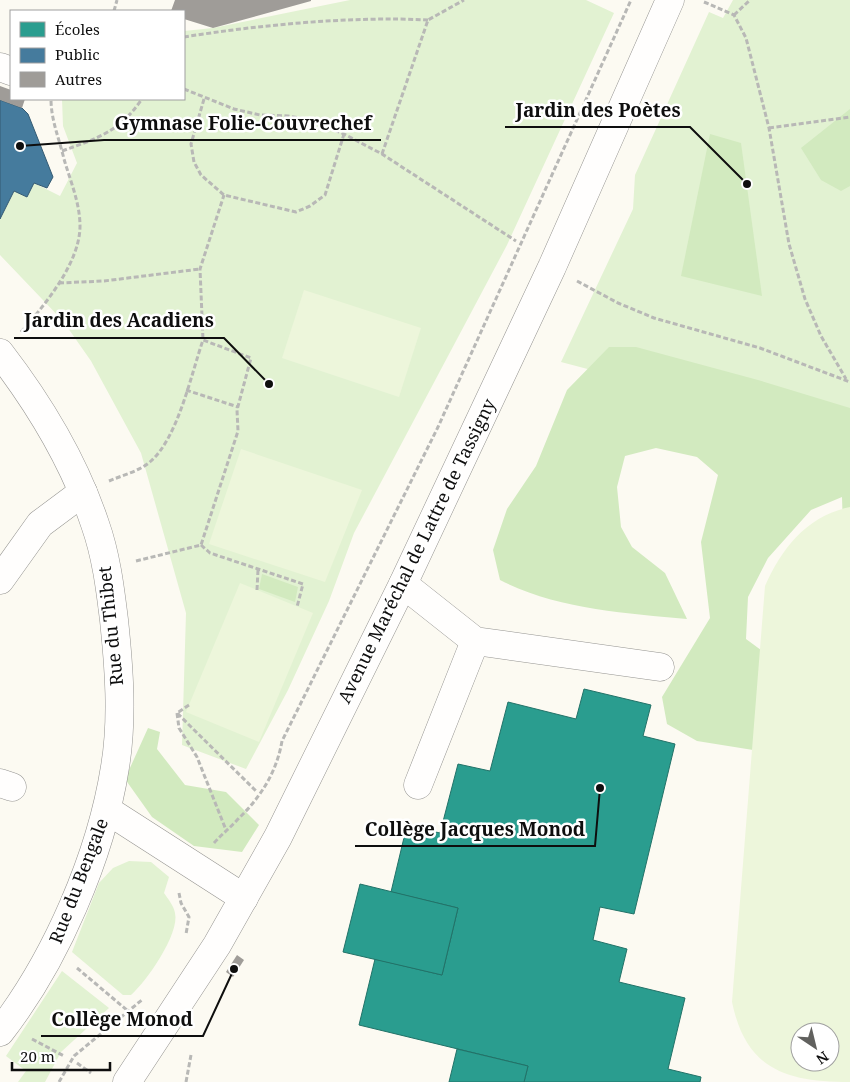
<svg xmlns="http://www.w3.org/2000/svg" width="850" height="1082" font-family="'Noto Serif',serif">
  <rect width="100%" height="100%" fill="#fcfaf2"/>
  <!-- green -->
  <g fill="#e2f2d2">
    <path d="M 350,0 L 586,0 L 614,13 L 507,245 L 354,533 L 329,601 L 288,690 L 246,769 L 182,745 L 186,613 L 141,453 L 91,361 L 63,321 L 0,255 L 0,219 L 14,191 L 27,197 L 34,183 L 60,196 L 77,163 L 63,126 L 62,99 L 184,99 L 184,31 L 213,28 Z"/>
    <path d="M 733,0 L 850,0 L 850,438 L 561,362 L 633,209 L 635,175 L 709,12 L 723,18 Z"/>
    <path d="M 129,861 L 151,862 L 169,877 L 164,893 C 168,899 174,906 175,913 C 180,934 146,982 131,995 L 123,995 L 72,952 L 99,883 L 113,868 Z"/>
    <path d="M 62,971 L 109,1008 L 61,1052 L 45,1082 L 18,1082 L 26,1071 L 6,1056 Z"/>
  </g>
  <!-- forest -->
  <g fill="#d2eabf">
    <path d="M 850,109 L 850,186 L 841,191 L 821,180 L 801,148 Z"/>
    <path d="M 710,134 L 741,143 L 762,296 L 681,276 Z"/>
    <path d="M 609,347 L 636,347 L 758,380 L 850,408 L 850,569 L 844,563 L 842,497 L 811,510 L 768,558 L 748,597 L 746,639 L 791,672 L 772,753 L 697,741 L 667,724 L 662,697 L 710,618 L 701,542 L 718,475 L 697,457 L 656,448 L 625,456 L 617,487 L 621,527 L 632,547 L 665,573 L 687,619 C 625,613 556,609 500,580 L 493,550 L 507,509 L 536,466 L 567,390 Z"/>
    <path d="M 262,574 L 298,587 L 295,602 L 259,589 Z"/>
    <path d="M 148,728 L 160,732 L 157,749 L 185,785 L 226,792 L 259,825 L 242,852 L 194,846 L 152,817 L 125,779 Z"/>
  </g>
  <!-- pitch -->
  <g fill="#edf6db" fill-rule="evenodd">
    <path d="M 304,290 L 421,328 L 399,397 L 282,358 Z"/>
    <path d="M 241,449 L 362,490 L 325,582 L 209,544 Z"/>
    <path d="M 850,507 L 850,1082 C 787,1082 746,1070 732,1002 L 765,586 C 782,548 807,516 850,507 ZM 800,1032 L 830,1032 L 830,1062 L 800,1062 Z"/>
    <path d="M 240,583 L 313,613 L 259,742 L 186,712 Z"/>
  </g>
  <!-- schools -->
  <g fill="#2a9d8f" stroke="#227268">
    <path d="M 584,689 L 651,705 L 643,736 L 675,744 L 634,914 L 600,907 L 593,940 L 627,949 L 619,982 L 685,998 L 668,1069 L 701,1077 L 700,1082 L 524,1082 L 528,1066 L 359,1025 L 375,959 L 442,975 L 458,908 L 391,892 L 407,825 L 440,833 L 458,764 L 490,771 L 508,702 L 576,719 Z"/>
    <path d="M 360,884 L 458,908 L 442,975 L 343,952 Z"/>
    <path d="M 457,1049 L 528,1066 L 524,1082 L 449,1082 Z"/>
  </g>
  <!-- public -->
  <path fill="#457b9d" stroke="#345a72" d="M 0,100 L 22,108 L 28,114 L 53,177 L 47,188 L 34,183 L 27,197 L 14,191 L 0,219 Z"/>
  <!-- building -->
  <g fill="#9f9c98">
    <path d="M 175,0 L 311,0 L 311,1 L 213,28 L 184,19 L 184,11 L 171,11 Z"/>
    <path d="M 0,86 L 11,90 L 11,99 L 25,99 L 22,108 L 0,100 Z"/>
    <path d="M 237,955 L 244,960 L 233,977 L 226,972 Z"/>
  </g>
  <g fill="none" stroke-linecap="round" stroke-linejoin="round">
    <!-- minor casing -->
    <g stroke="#959491" stroke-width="29">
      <g id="minor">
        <path d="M 0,67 L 11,71"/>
        <path d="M 0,353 C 40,405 74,461 95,524 C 106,555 110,587 114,620 C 119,667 123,719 115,767 C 101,856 56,960 0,1032"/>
        <path d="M 0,580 L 40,524 L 83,492"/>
        <path d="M 403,584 L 475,641 L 660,667"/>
        <path d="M 0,783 L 12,787"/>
        <path d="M 418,785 L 475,641"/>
        <path d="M 107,810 L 244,898"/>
        <path d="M 127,1082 L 217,945 L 278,837 L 403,584 L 552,267 L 670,0"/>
      </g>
    </g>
    <!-- path -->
    <g stroke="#b8b8b6" stroke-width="3" stroke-dasharray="5 2.5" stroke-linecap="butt">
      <path d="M 704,2 L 734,15 L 746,38 L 769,128 L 789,244 L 805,299 L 821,336 L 846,379"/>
      <path d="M 114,11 L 117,0"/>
      <path d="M 734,15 L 750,0"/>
      <path d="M 184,37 C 259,25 352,16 428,20"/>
      <path d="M 184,89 L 234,109 L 260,115 L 288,116 L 310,120 L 344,134 L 382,154 L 516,241"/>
      <path d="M 204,99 L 191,144 L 194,162 L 201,175 L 224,195 L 296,212 L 310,206 L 325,195 L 344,134"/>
      <path d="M 769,128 L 850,117"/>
      <path d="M 62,151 C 98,138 119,132 142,99"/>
      <path d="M 382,154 L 428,20 L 464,0"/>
      <path d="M 577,281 L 618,303 L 654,318 L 760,348 L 850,382"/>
      <path d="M 59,283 L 104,281 L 200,269"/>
      <path d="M 21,332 C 44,306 80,263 80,226 C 80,203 70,180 64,159 C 59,138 51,120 51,99"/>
      <path d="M 186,390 L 238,407"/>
      <path d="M 109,481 C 123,475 140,471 151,461 C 178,437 191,375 203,340"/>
      <path d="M 201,545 L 210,553 L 303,584 L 297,607"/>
      <path d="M 136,561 L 201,545 L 238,431 L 237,410 L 251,358 L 203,340 L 200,269 L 224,195"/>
      <path d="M 257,590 L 258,570"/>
      <path d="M 189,705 L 177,713 L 256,791"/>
      <path d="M 177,713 L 179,728 L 197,757 L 226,830"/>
      <path d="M 214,843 C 222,834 231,827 239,818 C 261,797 277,771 282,741 L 438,427 L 631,0"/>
      <path d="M 179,893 L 181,903 L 189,917 L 186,934"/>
      <path d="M 77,968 L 128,1011"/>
      <path d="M 32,1039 L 64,1056"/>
      <path d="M 77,1063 L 91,1073"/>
      <path d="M 59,1082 L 74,1056 L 143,999"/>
      <path d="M 186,1082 L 191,1055"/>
    </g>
    <!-- minor -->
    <use href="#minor" stroke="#fffefd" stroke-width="28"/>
  </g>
  <g text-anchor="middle" stroke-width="5" stroke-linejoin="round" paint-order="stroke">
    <!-- street labels -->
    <g font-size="18" fill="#0e0e0e" stroke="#fff">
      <text transform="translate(417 551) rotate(-64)" y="6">Avenue Maréchal de Lattre de Tassigny</text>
      <text transform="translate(111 626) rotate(-96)" y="6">Rue du Thibet</text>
      <text transform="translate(79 881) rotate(-69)" y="6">Rue du Bengale</text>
    </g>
  </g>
  <!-- callouts -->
  <path fill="none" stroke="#0e0e0e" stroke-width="2" d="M747 184L690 127H505M20 146L104 140H381M269 384L224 338H14M600 788L595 846H355M234 969L203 1036H41"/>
  <g fill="#0e0e0e" stroke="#fff" stroke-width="2">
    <circle cx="747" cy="184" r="5"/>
    <circle cx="20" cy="146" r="5"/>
    <circle cx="269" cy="384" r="5"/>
    <circle cx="600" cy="788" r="5"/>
    <circle cx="234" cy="969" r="5"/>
  </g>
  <g font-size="19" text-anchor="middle" font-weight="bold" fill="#0e0e0e" stroke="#fff" stroke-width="5" stroke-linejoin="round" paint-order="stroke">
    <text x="598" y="117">Jardin des Poètes</text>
    <text x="243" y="130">Gymnase Folie-Couvrechef</text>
    <text x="119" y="327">Jardin des Acadiens</text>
    <text x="475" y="836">Collège Jacques Monod</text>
    <text x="122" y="1026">Collège Monod</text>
  </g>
  <!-- legend -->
  <rect x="10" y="10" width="175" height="90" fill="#ffffff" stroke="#9f9f9f"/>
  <rect x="20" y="22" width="25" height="15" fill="#2a9d8f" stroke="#9f9f9f"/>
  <text x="55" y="35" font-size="15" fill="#0e0e0e">Écoles</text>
  <rect x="20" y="48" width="25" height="15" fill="#457b9d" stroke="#9f9f9f"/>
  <text x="55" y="60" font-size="15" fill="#0e0e0e">Public</text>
  <rect x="20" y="72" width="25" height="15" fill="#9f9c98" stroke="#9f9f9f"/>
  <text x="55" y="85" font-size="15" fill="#0e0e0e">Autres</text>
  <!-- north arrow -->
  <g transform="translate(815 1047) rotate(145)"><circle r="24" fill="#ffffff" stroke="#9f9f9f"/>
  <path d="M0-4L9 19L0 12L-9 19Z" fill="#61615e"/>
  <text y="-8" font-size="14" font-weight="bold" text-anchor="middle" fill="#0e0e0e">N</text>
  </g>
  <!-- scale -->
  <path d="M12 1062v8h98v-8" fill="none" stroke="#0e0e0e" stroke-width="2.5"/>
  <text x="20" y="1062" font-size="15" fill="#0e0e0e" stroke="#ffffff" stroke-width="4" paint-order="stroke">20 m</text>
</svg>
